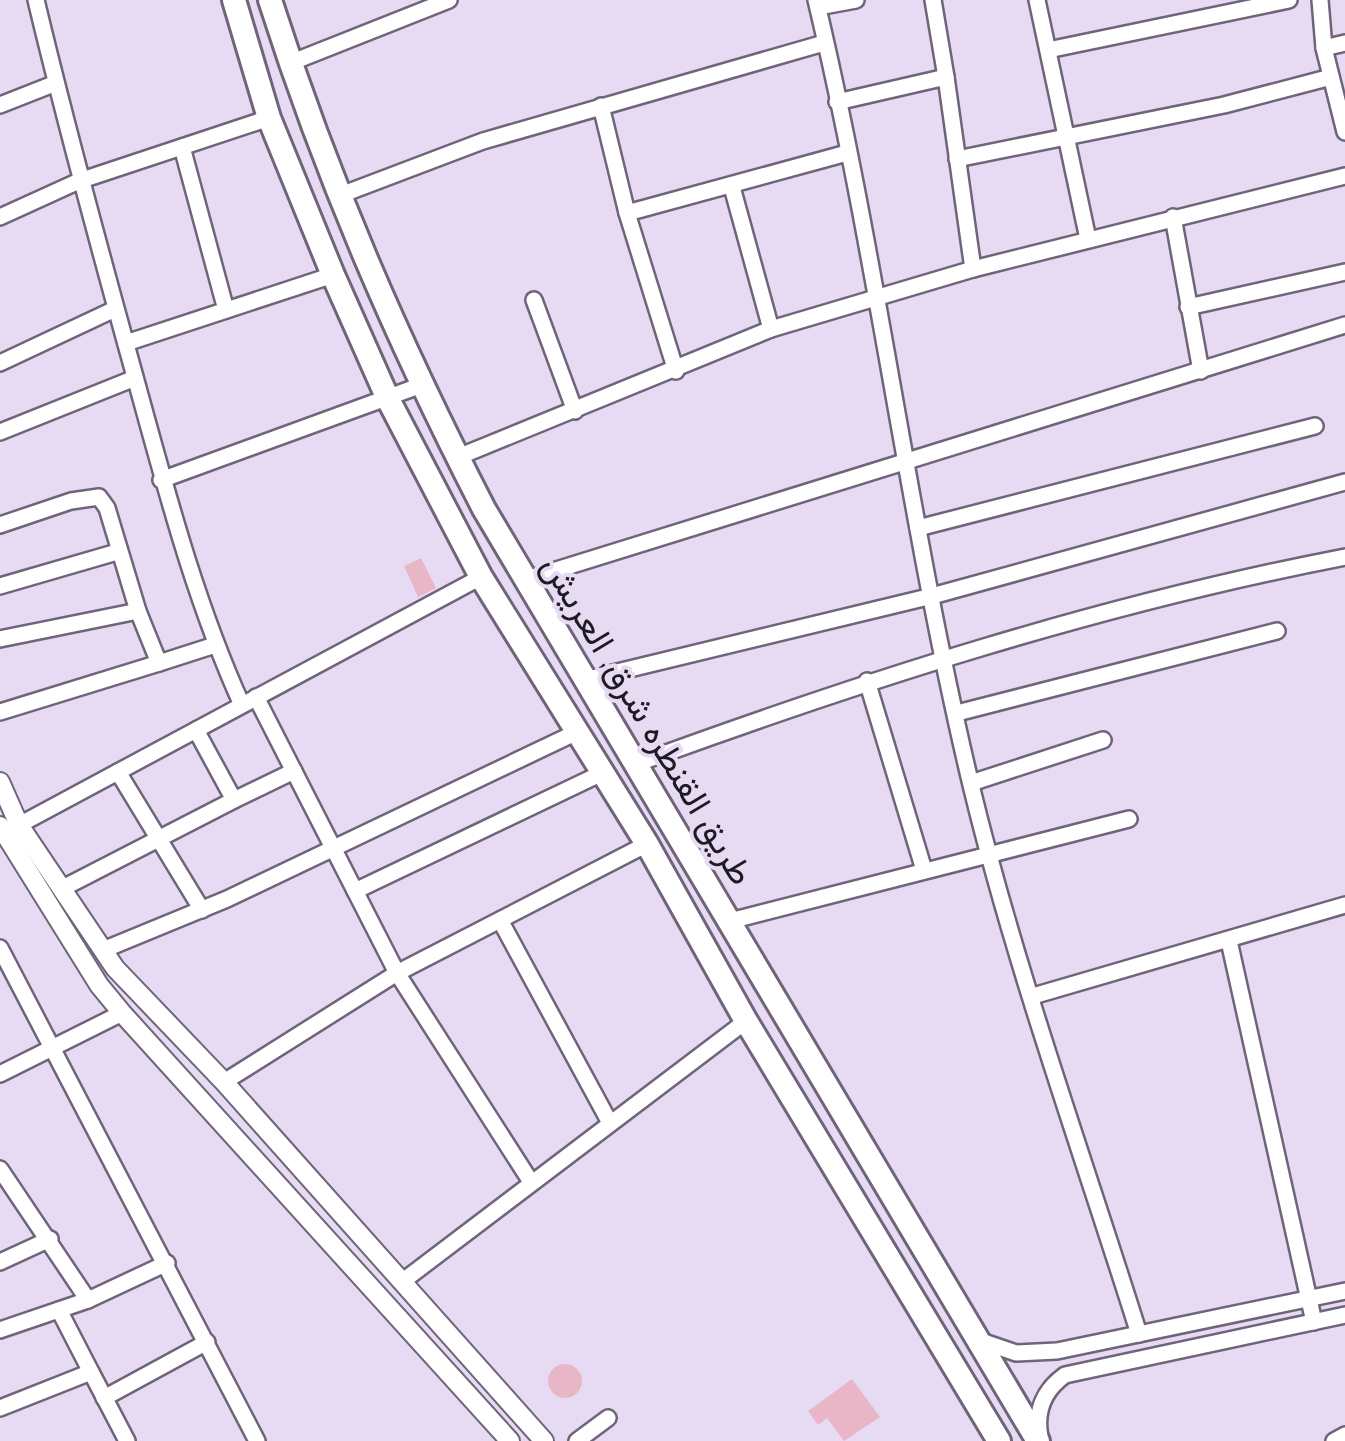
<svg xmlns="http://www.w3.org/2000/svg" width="1345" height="1441" font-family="Raleway,Vazirmatn,sans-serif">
  <rect width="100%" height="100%" fill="#e7dbf3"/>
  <!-- building -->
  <g fill="#e9b6c7">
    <path d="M 421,558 L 436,588 L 418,597 L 404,566 Z"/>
    <circle cx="565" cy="1381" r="17"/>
    <path d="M 852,1379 L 880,1417 L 844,1441 L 827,1418 L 818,1425 L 808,1411 Z"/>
  </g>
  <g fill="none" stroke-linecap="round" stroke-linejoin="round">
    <!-- minor casing -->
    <g stroke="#6f6479" stroke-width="20">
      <g id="minor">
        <path d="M 36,0 C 64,117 95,232 127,348 C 161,469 190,590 242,705"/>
        <path d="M 816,0 C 878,260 909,526 971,785 C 1016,971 1082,1152 1139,1334"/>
        <path d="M 933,0 L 946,77"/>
        <path d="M 1037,0 L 1088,239"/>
        <path d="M 1320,0 L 1324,48 L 1345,132"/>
        <path d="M 818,7 L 856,0"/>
        <path d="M 1324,48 L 1345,43"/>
        <path d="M 1048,50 L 1289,0"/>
        <path d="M 290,63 L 449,0"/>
        <path d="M 837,102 L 946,77 L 973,269"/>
        <path d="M 0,105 L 56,83"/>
        <path d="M 601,106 L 627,213"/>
        <path d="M 182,147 L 226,310"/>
        <path d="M 957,159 L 1224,105 L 1331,77"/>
        <path d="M 732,187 L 771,329"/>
        <path d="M 338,196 L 483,141 L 824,43"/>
        <path d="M 0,217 L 79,181 L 269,118"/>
        <path d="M 1173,217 L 1201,371"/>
        <path d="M 534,300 L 575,411"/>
        <path d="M 1188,307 L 1345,272"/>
        <path d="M 126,343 L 333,275"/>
        <path d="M 0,363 L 115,309"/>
        <path d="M 676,371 L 627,213 L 847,153"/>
        <path d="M 0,432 L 135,378"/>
        <path d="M 458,457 L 771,329 L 973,269 L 1345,176"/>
        <path d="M 161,480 L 419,386"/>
        <path d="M 0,525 L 71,501 L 99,497 L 107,508 L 138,611"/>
        <path d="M 918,528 L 1315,426"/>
        <path d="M 524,580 L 1345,325"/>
        <path d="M 0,586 L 117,552"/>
        <path d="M 0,639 L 138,611 L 159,663 L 215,645"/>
        <path d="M 584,680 L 932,596 L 1345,482"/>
        <path d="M 867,681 L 924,870"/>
        <path d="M 256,697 L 397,973 L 531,1182"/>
        <path d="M 0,712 L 159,663"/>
        <path d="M 957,713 L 1277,631"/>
        <path d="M 633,765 C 865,680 1102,604 1345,557"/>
        <path d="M 118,772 L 202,910"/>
        <path d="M 971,783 L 1103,740"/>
        <path d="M 234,800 L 294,771"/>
        <path d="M 19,825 L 481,577"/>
        <path d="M 61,889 L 234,800 L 196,730"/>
        <path d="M 355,891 L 602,773"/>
        <path d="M 500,920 L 610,1123"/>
        <path d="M 726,922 L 1129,819"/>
        <path d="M 1229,941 L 1314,1322"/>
        <path d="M 0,948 L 257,1441"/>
        <path d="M 103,950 L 227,899 L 577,732"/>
        <path d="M 1033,996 L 1345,905"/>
        <path d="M 0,1074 L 122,1013"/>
        <path d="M 224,1082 L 397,973 L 647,844"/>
        <path d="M 0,1169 L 88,1300"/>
        <path d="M 0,1262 L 50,1239"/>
        <path d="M 403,1281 L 746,1021"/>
        <path d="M 59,1310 L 91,1372"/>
        <path d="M 0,1330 L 88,1300 L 167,1263"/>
        <path d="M 981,1341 L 1016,1353 L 1057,1351 L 1345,1291"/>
        <path d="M 104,1398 L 207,1342"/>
        <path d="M 0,1408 L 91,1372 L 127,1441"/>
        <path d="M 1040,1437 C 1035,1411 1044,1390 1065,1375 L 1345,1315"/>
        <path d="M 577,1441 L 608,1418"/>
        <path d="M 1334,1441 L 1345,1435"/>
      </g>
    </g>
    <!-- major casing -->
    <g stroke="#6f6479" stroke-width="22">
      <g id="major">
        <path d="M 0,782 L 19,825 L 115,968 L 224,1082 L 544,1441"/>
        <path d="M 0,826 L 99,985 L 122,1013 L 510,1441"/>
      </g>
    </g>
    <!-- highway casing -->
    <g stroke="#6f6479" stroke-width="28">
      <g id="highway">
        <path d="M 234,0 L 269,118 L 333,275 L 388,399 L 481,577 L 647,844 L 746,1021 L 999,1441"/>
        <path d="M 270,0 C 327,179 398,342 484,509 L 1038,1441"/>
      </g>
    </g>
    <!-- minor -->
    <use href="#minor" stroke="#fff" stroke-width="15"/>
    <!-- major -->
    <use href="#major" stroke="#fff" stroke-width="18"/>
    <!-- highway -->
    <use href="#highway" stroke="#fff" stroke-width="22"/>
  </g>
  <g text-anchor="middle" stroke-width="8" stroke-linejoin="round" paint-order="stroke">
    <!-- street labels -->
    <g font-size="35" fill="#1e1a22" stroke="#e7dbf3">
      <text transform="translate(648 720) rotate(59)" y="12">طريق القنطره شرق, العريش</text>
    </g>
  </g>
</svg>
